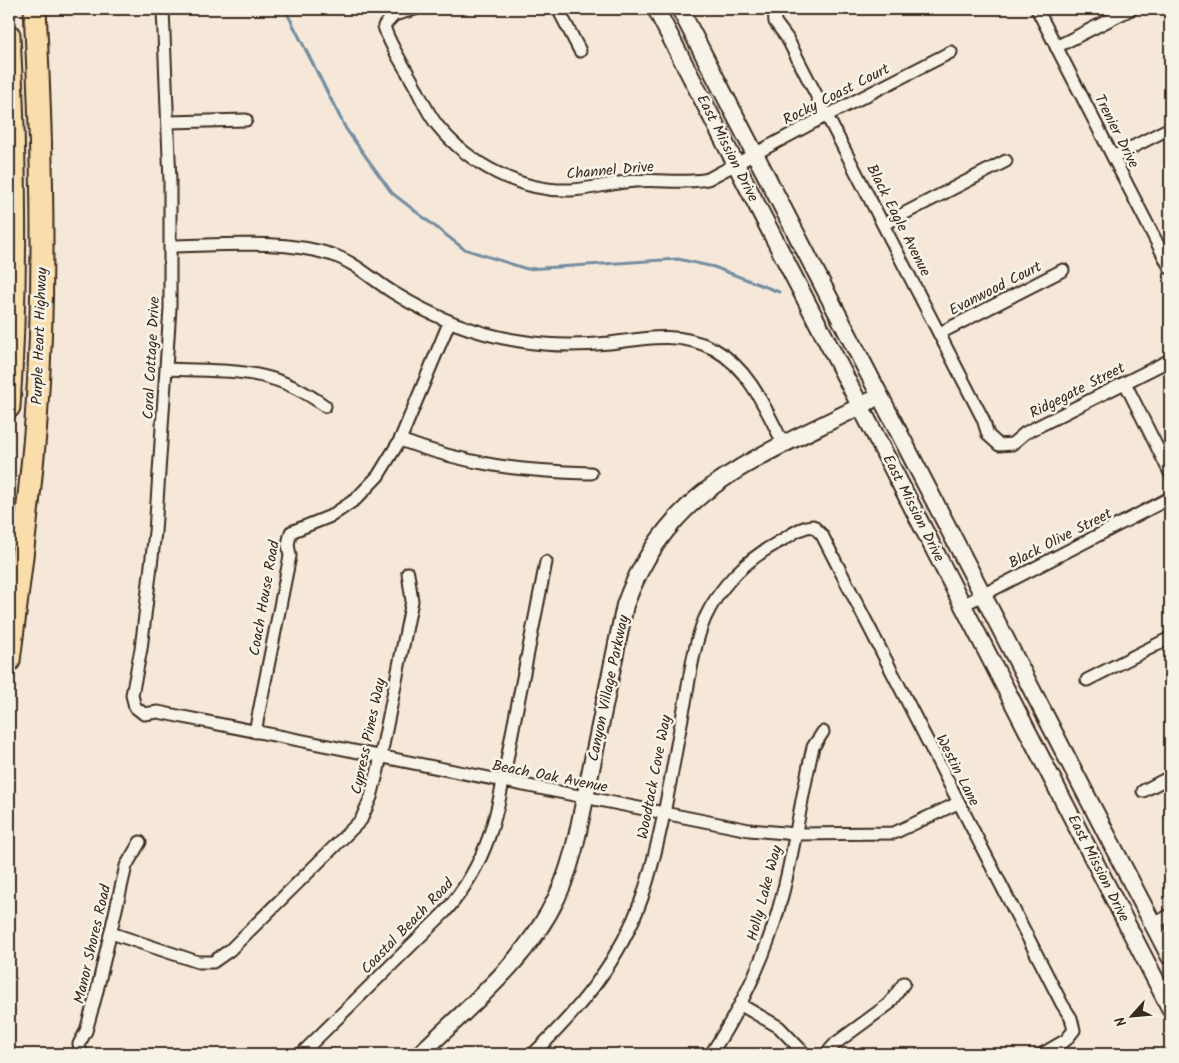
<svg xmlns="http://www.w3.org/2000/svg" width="1179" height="1063" font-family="Kalam,sans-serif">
  <rect width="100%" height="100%" fill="#f5e8d9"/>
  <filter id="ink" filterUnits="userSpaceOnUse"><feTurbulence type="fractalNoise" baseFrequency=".02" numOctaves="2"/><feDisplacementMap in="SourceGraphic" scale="10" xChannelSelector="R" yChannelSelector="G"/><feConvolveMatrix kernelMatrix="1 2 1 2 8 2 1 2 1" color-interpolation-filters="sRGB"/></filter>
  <g filter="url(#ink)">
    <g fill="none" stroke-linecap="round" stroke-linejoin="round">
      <!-- stream -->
      <path stroke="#748da1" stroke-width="3" d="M 285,9 L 346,129 L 392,193 L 464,249 L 527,269 L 678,259 L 714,267 L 779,292"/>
      <!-- street casing -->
      <g stroke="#3b2a1e" stroke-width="15">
        <g id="street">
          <path d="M 163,9 L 170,182 L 170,308 L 155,532 L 141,649 L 132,695 L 135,707 L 144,714 L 158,712 L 749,830 L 796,834 L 894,833 L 958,803"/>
          <path d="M 415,9 L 394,15 L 384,26 C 389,45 405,67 415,86 C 422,100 428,114 438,126 C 469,164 521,192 571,190 C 593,189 614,182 636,181 C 660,179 685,184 708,179 L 816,121 L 951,52"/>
          <path d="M 558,9 L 580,51"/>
          <path d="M 774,9 L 775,22 L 787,38 L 983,419 L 988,435 L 999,445 L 1012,444 L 1025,433 L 1170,360"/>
          <path d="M 1037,9 L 1170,268"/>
          <path d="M 1056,47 L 1131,9"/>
          <path d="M 169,122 L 246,120"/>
          <path d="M 1113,157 L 1170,128"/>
          <path d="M 884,224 L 1006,161"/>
          <path d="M 171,246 C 223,245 282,239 333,255 C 356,263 373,280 394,293 C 433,317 474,334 520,341 C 549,346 580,346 610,343 C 646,338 680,331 714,349 C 750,369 766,410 784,445"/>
          <path d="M 940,333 L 1063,270"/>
          <path d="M 167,369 C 231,372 271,366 325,406"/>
          <path d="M 1125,383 L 1170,473"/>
          <path d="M 400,440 C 467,465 520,471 591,473"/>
          <path d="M 963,605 L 1170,498"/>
          <path d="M 1087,680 L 1170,638"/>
          <path d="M 255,732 L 290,556 L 288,544 L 291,532 L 331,516 L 356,499 L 378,476 L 400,440 L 449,323"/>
          <path d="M 1143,791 L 1170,777"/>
          <path d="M 1154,924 L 1170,915"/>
          <path d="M 111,933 L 198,962 L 213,962 L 230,950 L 361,820 L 371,797 L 378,770 L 412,601 L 408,573"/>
          <path d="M 741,1005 L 779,1027 L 805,1054"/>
          <path d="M 81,1054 L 79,1044 L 86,1031 L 96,995 L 126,866 L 140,842"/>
          <path d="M 301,1054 L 445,912 C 497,852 499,797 514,723 C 525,669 535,616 546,562"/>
          <path d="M 533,1054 C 580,1009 620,960 642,898 C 663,835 672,767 685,703 C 690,675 694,644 705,618 C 720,586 746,560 777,543 C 790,536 799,527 813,526 L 822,535 L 1062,1004 L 1071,1018 L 1074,1030 L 1066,1040 L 1042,1054"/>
          <path d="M 711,1054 C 737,1014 758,973 773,927 C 792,869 799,807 813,747 L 823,732"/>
          <path d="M 826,1054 L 836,1043 L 889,1004 L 904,983"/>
        </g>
      </g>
      <!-- secondary casing -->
      <g stroke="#3b2a1e" stroke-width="20">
        <g id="secondary">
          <path d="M 656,9 L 1170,1008"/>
          <path d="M 680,9 L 1170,957"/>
          <path d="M 420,1054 C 469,1006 527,961 557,897 C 567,876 573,855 578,832 L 625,605 C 669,482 764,457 870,401"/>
        </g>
      </g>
      <!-- highway casing -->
      <g stroke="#3b2a1e" stroke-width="25">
        <g id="highway">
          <path d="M 9,35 C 16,159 17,283 9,407"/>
          <path d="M 9,661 C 19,581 30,501 36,421 C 46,284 42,146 35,9"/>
        </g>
      </g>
      <!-- street -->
      <use href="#street" stroke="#f7f3e8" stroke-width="11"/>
      <!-- secondary -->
      <use href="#secondary" stroke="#f7f3e8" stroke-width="16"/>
      <!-- highway -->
      <use href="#highway" stroke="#f9deab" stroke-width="21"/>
    </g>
  </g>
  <g text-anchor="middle" stroke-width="5" stroke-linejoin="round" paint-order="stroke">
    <!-- street labels -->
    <g font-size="15" fill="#3b2a1e" stroke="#f7f3e8">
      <text transform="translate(836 94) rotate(-27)" y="5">Rocky Coast Court</text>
      <text transform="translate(1117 131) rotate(63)" y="5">Trenier Drive</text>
      <text transform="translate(728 148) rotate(63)" y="5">East Mission Drive</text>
      <text transform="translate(610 170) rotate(-5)" y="5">Channel Drive</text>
      <text transform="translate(899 220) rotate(63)" y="5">Black Eagle Avenue</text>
      <text transform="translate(995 288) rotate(-27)" y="5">Evanwood Court</text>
      <text transform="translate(39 336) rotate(-88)" y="5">Purple Heart Highway</text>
      <text transform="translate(151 358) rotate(-87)" y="5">Coral Cottage Drive</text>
      <text transform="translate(1077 390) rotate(-27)" y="5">Ridgegate Street</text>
      <text transform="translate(914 508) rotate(63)" y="5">East Mission Drive</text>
      <text transform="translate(1060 538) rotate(-27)" y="5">Black Olive Street</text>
      <text transform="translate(264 598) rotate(-80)" y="5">Coach House Road</text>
      <text transform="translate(608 688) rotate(-78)" y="5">Canyon Village Parkway</text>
      <text transform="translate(368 736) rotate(-78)" y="5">Cypress Pines Way</text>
      <text transform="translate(958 770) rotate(63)" y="5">Westin Lane</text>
      <text transform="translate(550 776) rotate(11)" y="5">Beach Oak Avenue</text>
      <text transform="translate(654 777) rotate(-79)" y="5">Woodtack Cove Way</text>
      <text transform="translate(1099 868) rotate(63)" y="5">East Mission Drive</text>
      <text transform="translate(764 893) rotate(-75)" y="5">Holly Lake Way</text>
      <text transform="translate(407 926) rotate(-46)" y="5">Coastal Beach Road</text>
      <text transform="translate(92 944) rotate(-77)" y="5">Manor Shores Road</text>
    </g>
  </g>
  <!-- margin -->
  <rect width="1179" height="1063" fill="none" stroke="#f7f3e8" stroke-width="30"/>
  <rect x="15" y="15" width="1149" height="1033" fill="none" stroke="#3b2a1e" stroke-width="2" filter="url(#ink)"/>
  <!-- north arrow -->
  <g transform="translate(1132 1016) rotate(243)" stroke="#f7f3e8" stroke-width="4" paint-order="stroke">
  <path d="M0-4L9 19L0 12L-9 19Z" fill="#3b2a1e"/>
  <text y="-8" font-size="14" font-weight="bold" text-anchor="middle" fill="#3b2a1e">N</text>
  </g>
</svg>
